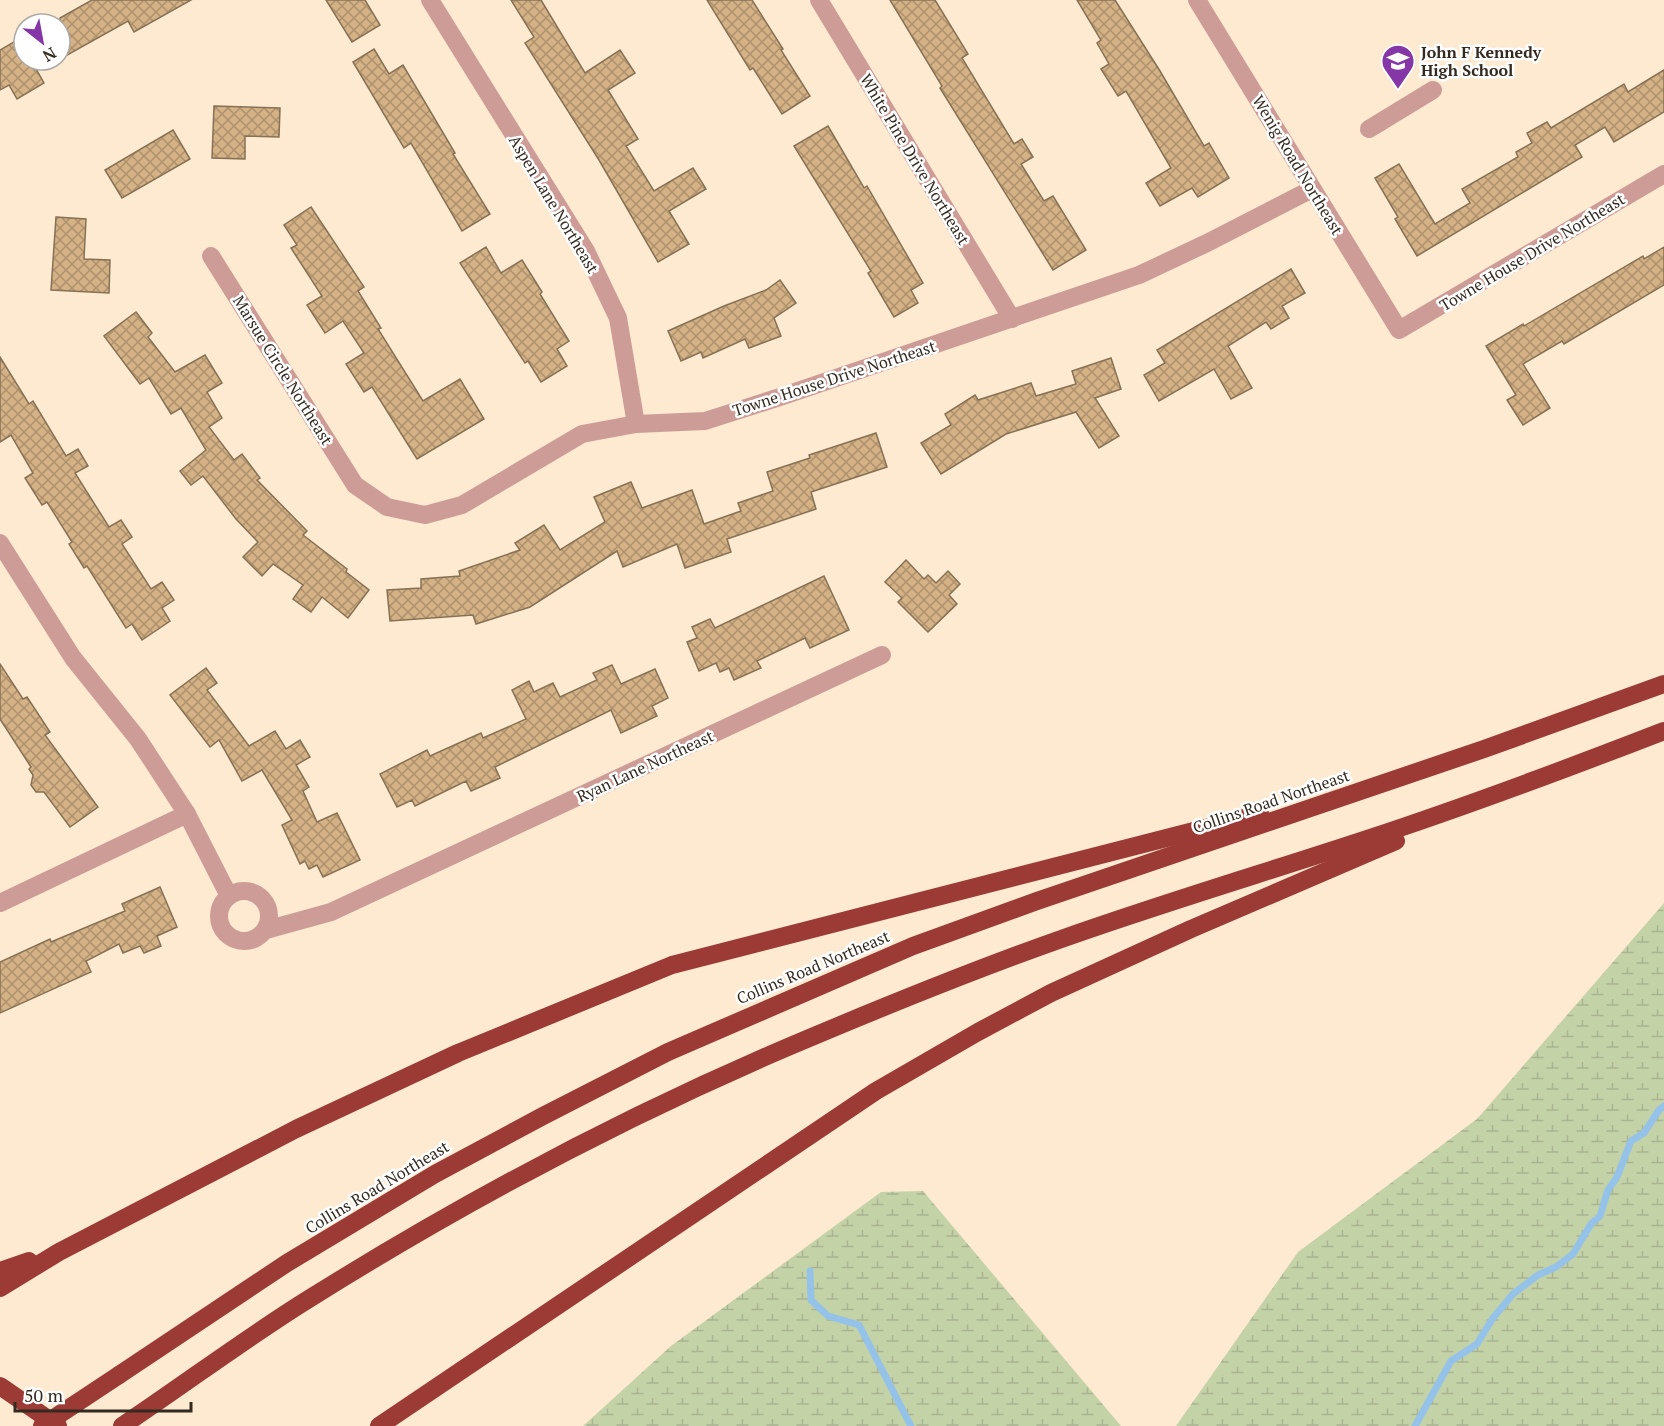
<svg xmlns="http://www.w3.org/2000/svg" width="1664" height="1426" font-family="'PT Serif',serif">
  <defs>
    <pattern id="wetland-marsh" width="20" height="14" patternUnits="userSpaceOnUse" patternTransform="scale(1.5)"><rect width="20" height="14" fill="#c4d2a8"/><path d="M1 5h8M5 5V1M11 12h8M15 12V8" fill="none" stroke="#a9b490"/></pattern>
    <pattern id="building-cross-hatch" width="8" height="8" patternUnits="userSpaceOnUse" patternTransform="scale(1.5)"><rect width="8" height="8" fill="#d5b285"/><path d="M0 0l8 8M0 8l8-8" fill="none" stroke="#ae916c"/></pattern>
  </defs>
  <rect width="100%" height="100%" fill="#fdead1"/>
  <!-- wetland -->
  <g fill="url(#wetland-marsh)">
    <path d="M 1664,903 L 1664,1426 L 1176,1426 L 1298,1252 L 1477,1119 Z"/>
    <path d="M 923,1191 L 1121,1426 L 583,1426 L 671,1346 L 881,1192 Z"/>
  </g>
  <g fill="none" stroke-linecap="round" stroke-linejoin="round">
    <!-- stream -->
    <g stroke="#94c2e8" stroke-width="7">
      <path d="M 810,1271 L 811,1300 L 828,1316 L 859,1325 L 911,1426"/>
      <path d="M 1415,1426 L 1451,1361 L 1477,1344 L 1493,1318 L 1513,1294 L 1538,1275 L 1556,1267 L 1573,1254 L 1591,1224 L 1600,1216 L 1608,1190 L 1617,1177 L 1631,1141 L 1644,1133 L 1659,1110 L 1664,1106"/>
    </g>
  </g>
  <!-- building -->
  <g fill="url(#building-cross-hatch)" stroke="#867155" stroke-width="1.5">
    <path d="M 92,0 L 191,0 L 134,32 L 128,21 L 60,59 L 60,18 Z"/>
    <path d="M 326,0 L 365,0 L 380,25 L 352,42 Z"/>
    <path d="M 511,0 L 541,0 L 585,73 L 620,50 L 635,73 L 608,90 L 638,139 L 626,146 L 654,191 L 693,168 L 706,189 L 669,211 L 689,244 L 658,262 L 599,160 L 525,43 L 534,37 Z"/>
    <path d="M 707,0 L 752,0 L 783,49 L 781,50 L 810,96 L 782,114 L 753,68 L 750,70 Z"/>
    <path d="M 890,0 L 935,0 L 968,54 L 962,58 L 1014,144 L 1022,139 L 1033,157 L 1021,164 L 1044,201 L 1053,196 L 1086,250 L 1053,270 L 940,88 L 942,86 Z"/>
    <path d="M 1077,0 L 1115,0 L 1160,71 L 1204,146 L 1209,143 L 1229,178 L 1198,197 L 1192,188 L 1160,206 L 1146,183 L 1171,168 L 1126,91 L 1118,96 L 1101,69 L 1109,64 L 1097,43 L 1101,40 Z"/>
    <path d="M 19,39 L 24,48 L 24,60 L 31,60 L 44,83 L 17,99 L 9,85 L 0,90 L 0,50 Z"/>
    <path d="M 374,49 L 389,74 L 403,65 L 455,153 L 453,154 L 490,214 L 462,231 L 411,143 L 404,148 L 353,62 Z"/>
    <path d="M 1664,70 L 1664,112 L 1614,142 L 1605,127 L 1575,145 L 1582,157 L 1417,256 L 1395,219 L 1398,217 L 1375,178 L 1399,164 L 1435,224 L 1470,203 L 1462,189 L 1518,157 L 1516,152 L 1532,143 L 1527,133 L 1547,122 L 1551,128 L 1624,84 L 1628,92 Z"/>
    <path d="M 214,106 L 280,108 L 279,137 L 245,136 L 245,159 L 212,158 Z"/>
    <path d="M 828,126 L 864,188 L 867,186 L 923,283 L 911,290 L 918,303 L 894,317 L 868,273 L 871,271 L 794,146 Z"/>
    <path d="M 173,130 L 190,159 L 122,198 L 105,170 Z"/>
    <path d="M 311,207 L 364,287 L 358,291 L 381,328 L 378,329 L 423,401 L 460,379 L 484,419 L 417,459 L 372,387 L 364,392 L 346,364 L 364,353 L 343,321 L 325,333 L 307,305 L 322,296 L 291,248 L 297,245 L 284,225 Z"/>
    <path d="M 56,217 L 86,219 L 84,259 L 110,260 L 109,293 L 51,290 Z"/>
    <path d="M 486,247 L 501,273 L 522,260 L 542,292 L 540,294 L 569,341 L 557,349 L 567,366 L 541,382 L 528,361 L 525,363 L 460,263 Z"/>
    <path d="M 1664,247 L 1664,285 L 1564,344 L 1562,341 L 1523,364 L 1550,408 L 1523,425 L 1507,400 L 1516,395 L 1486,346 L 1523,324 L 1524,326 L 1643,256 L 1644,259 Z"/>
    <path d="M 1291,269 L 1305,293 L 1282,306 L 1289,318 L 1271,329 L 1266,322 L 1228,346 L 1252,388 L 1231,399 L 1214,369 L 1159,401 L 1144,375 L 1165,363 L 1157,350 Z"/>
    <path d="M 780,280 L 796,303 L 774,318 L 781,336 L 749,348 L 745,339 L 703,358 L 701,352 L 681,361 L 668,331 L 724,306 L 766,290 Z"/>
    <path d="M 136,312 L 152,333 L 148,337 L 175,372 L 205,355 L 222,383 L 207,392 L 222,418 L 209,427 L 234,460 L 242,454 L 260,478 L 257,480 L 307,531 L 303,535 L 347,569 L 346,572 L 369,590 L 348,618 L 322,597 L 311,612 L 293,599 L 303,585 L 273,564 L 262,576 L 243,557 L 258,542 L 236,519 L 203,476 L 191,485 L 180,471 L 206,450 L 181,408 L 171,414 L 149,378 L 140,384 L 104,336 Z"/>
    <path d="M 0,357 L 29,404 L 33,401 L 66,456 L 78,449 L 88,466 L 75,473 L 109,527 L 121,520 L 132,537 L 122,544 L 151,589 L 162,582 L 174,600 L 162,608 L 170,621 L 142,640 L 132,624 L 126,628 L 87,566 L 84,568 L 69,544 L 72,542 L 47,502 L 42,505 L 25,478 L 33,473 L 11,435 L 0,442 Z"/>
    <path d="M 1111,358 L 1121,389 L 1095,398 L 1119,436 L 1099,448 L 1076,412 L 1006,434 L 941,474 L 921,443 L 951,425 L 945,414 L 975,395 L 978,400 L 1031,383 L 1036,396 L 1076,384 L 1072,371 Z"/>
    <path d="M 876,433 L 887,467 L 811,492 L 816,509 L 727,539 L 731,552 L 685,568 L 677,544 L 623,567 L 617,551 L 530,607 L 476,624 L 473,615 L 390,621 L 387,590 L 421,588 L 421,579 L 460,576 L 459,571 L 520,550 L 515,543 L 544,525 L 560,550 L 605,522 L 594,497 L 631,482 L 642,508 L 692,490 L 704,524 L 741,511 L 738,503 L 773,491 L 767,472 L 810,458 L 809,455 Z"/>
    <path d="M 906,560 L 924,579 L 928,575 L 936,583 L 948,571 L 960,584 L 949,595 L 957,604 L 928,632 L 898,602 L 902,598 L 885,582 Z"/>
    <path d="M 824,576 L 849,630 L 810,648 L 805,638 L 757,661 L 761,668 L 734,680 L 729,668 L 720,672 L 716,663 L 699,671 L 687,642 L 697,638 L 692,627 L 710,619 L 715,628 Z"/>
    <path d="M 0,664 L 23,699 L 27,697 L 50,732 L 45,735 L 98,807 L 70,827 L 44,792 L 36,792 L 31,785 L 33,775 L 29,769 L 31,767 L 0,719 Z"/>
    <path d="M 612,665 L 621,684 L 655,669 L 668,698 L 652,706 L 657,716 L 621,733 L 611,710 L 495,767 L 500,778 L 471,791 L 466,781 L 415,806 L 412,800 L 397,807 L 380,774 L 427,750 L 430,756 L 481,733 L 483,738 L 526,719 L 512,690 L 529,681 L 534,692 L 553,683 L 560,697 L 597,680 L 593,673 Z"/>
    <path d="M 206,668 L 217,683 L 207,690 L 249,746 L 275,731 L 286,749 L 300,740 L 310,757 L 296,765 L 309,787 L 303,791 L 317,822 L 337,813 L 360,860 L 323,877 L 317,865 L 309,869 L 305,861 L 300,864 L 282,825 L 292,820 L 262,770 L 242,781 L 219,740 L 210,747 L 170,695 Z"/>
    <path d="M 160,887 L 177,927 L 157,936 L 161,946 L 144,953 L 140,946 L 123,953 L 119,944 L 86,961 L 91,972 L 0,1013 L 0,962 L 50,939 L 51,942 L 125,911 L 122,904 Z"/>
  </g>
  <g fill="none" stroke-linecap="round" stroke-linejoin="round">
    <!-- minor -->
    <g stroke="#ce9c97" stroke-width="18">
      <path d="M 430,0 L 586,251 L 618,318 L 636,424"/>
      <path d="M 819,0 L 1012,319"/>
      <path d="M 1197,0 L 1399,330 L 1664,174"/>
      <path d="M 1369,129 L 1433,90"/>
      <path d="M 211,256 L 355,485 L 387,507 L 425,515 L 462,505 L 582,434 L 636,424 L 705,421 L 783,396 L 1139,275 L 1207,243 L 1312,189"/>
      <path d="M 0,543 L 73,658 L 138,739 L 187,814 L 229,896"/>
      <circle cx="244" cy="916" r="25"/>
      <path d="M 0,903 L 187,814"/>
      <path d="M 266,930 L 331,912 L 882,655"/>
    </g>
    <!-- highway -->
    <g stroke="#9c3a36" stroke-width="18">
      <path d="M 0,1271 L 29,1261"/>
      <path d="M 0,1288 L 59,1252 L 296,1129 L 458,1053 L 672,965 L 1260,814"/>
      <path d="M 119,1375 L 287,1263 L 435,1174 L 543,1116 L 668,1052 L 913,946 L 1037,901 L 1484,749 L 1664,684"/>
      <path d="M 0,1386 L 58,1426"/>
      <path d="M 122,1426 C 185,1384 247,1337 312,1297 C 464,1202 624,1117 788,1047 C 880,1008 973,970 1067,937 C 1166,902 1267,872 1367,839 C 1467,806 1566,769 1664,731"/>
      <path d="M 379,1426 L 876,1091 L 978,1032 L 1051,993 L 1191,929 L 1396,841"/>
    </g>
    <!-- highway-bridge -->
    <path stroke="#9c3a36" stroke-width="18" d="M 42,1426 L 119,1375"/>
  </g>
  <!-- icons -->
  <defs>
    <g id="school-pin" transform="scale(1.725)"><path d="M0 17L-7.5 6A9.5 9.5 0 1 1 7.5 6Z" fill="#8537a7" stroke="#fff"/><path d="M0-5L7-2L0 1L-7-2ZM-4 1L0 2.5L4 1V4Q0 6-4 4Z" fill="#fff"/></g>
  </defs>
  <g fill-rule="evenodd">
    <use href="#school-pin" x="1398" y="61"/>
  </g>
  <g text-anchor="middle" stroke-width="5" stroke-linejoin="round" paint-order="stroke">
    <!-- poi labels -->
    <g font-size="16" font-weight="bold" fill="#342b20" stroke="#fff" text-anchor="start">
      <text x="1421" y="58">John F Kennedy<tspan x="1421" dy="18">High School</tspan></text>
    </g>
    <!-- street labels -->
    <g font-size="16" fill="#342b20" stroke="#fff">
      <text transform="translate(915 159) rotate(59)" y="6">White Pine Drive Northeast</text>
      <text transform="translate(1298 165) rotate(59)" y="6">Wenig Road Northeast</text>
      <text transform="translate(554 204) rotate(59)" y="6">Aspen Lane Northeast</text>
      <text transform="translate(1532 252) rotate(-31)" y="6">Towne House Drive Northeast</text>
      <text transform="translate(283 370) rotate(58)" y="6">Marsue Circle Northeast</text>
      <text transform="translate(834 378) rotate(-18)" y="6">Towne House Drive Northeast</text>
      <text transform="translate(645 766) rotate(-25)" y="6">Ryan Lane Northeast</text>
      <text transform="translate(1271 801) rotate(-19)" y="6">Collins Road Northeast</text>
      <text transform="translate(813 967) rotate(-23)" y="6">Collins Road Northeast</text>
      <text transform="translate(377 1187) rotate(-31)" y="6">Collins Road Northeast</text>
    </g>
  </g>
  <!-- north arrow -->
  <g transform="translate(42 42) rotate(149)"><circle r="28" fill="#ffffff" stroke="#aeaaa6" stroke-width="1.5"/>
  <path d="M0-4.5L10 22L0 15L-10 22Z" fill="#8537a7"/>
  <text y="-9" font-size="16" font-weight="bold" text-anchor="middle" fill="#342b20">N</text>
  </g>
  <!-- scale -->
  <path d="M15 1402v9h176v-9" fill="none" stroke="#342b20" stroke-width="3"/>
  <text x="24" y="1402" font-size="18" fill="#342b20" stroke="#ffffff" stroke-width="4.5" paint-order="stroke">50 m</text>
</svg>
